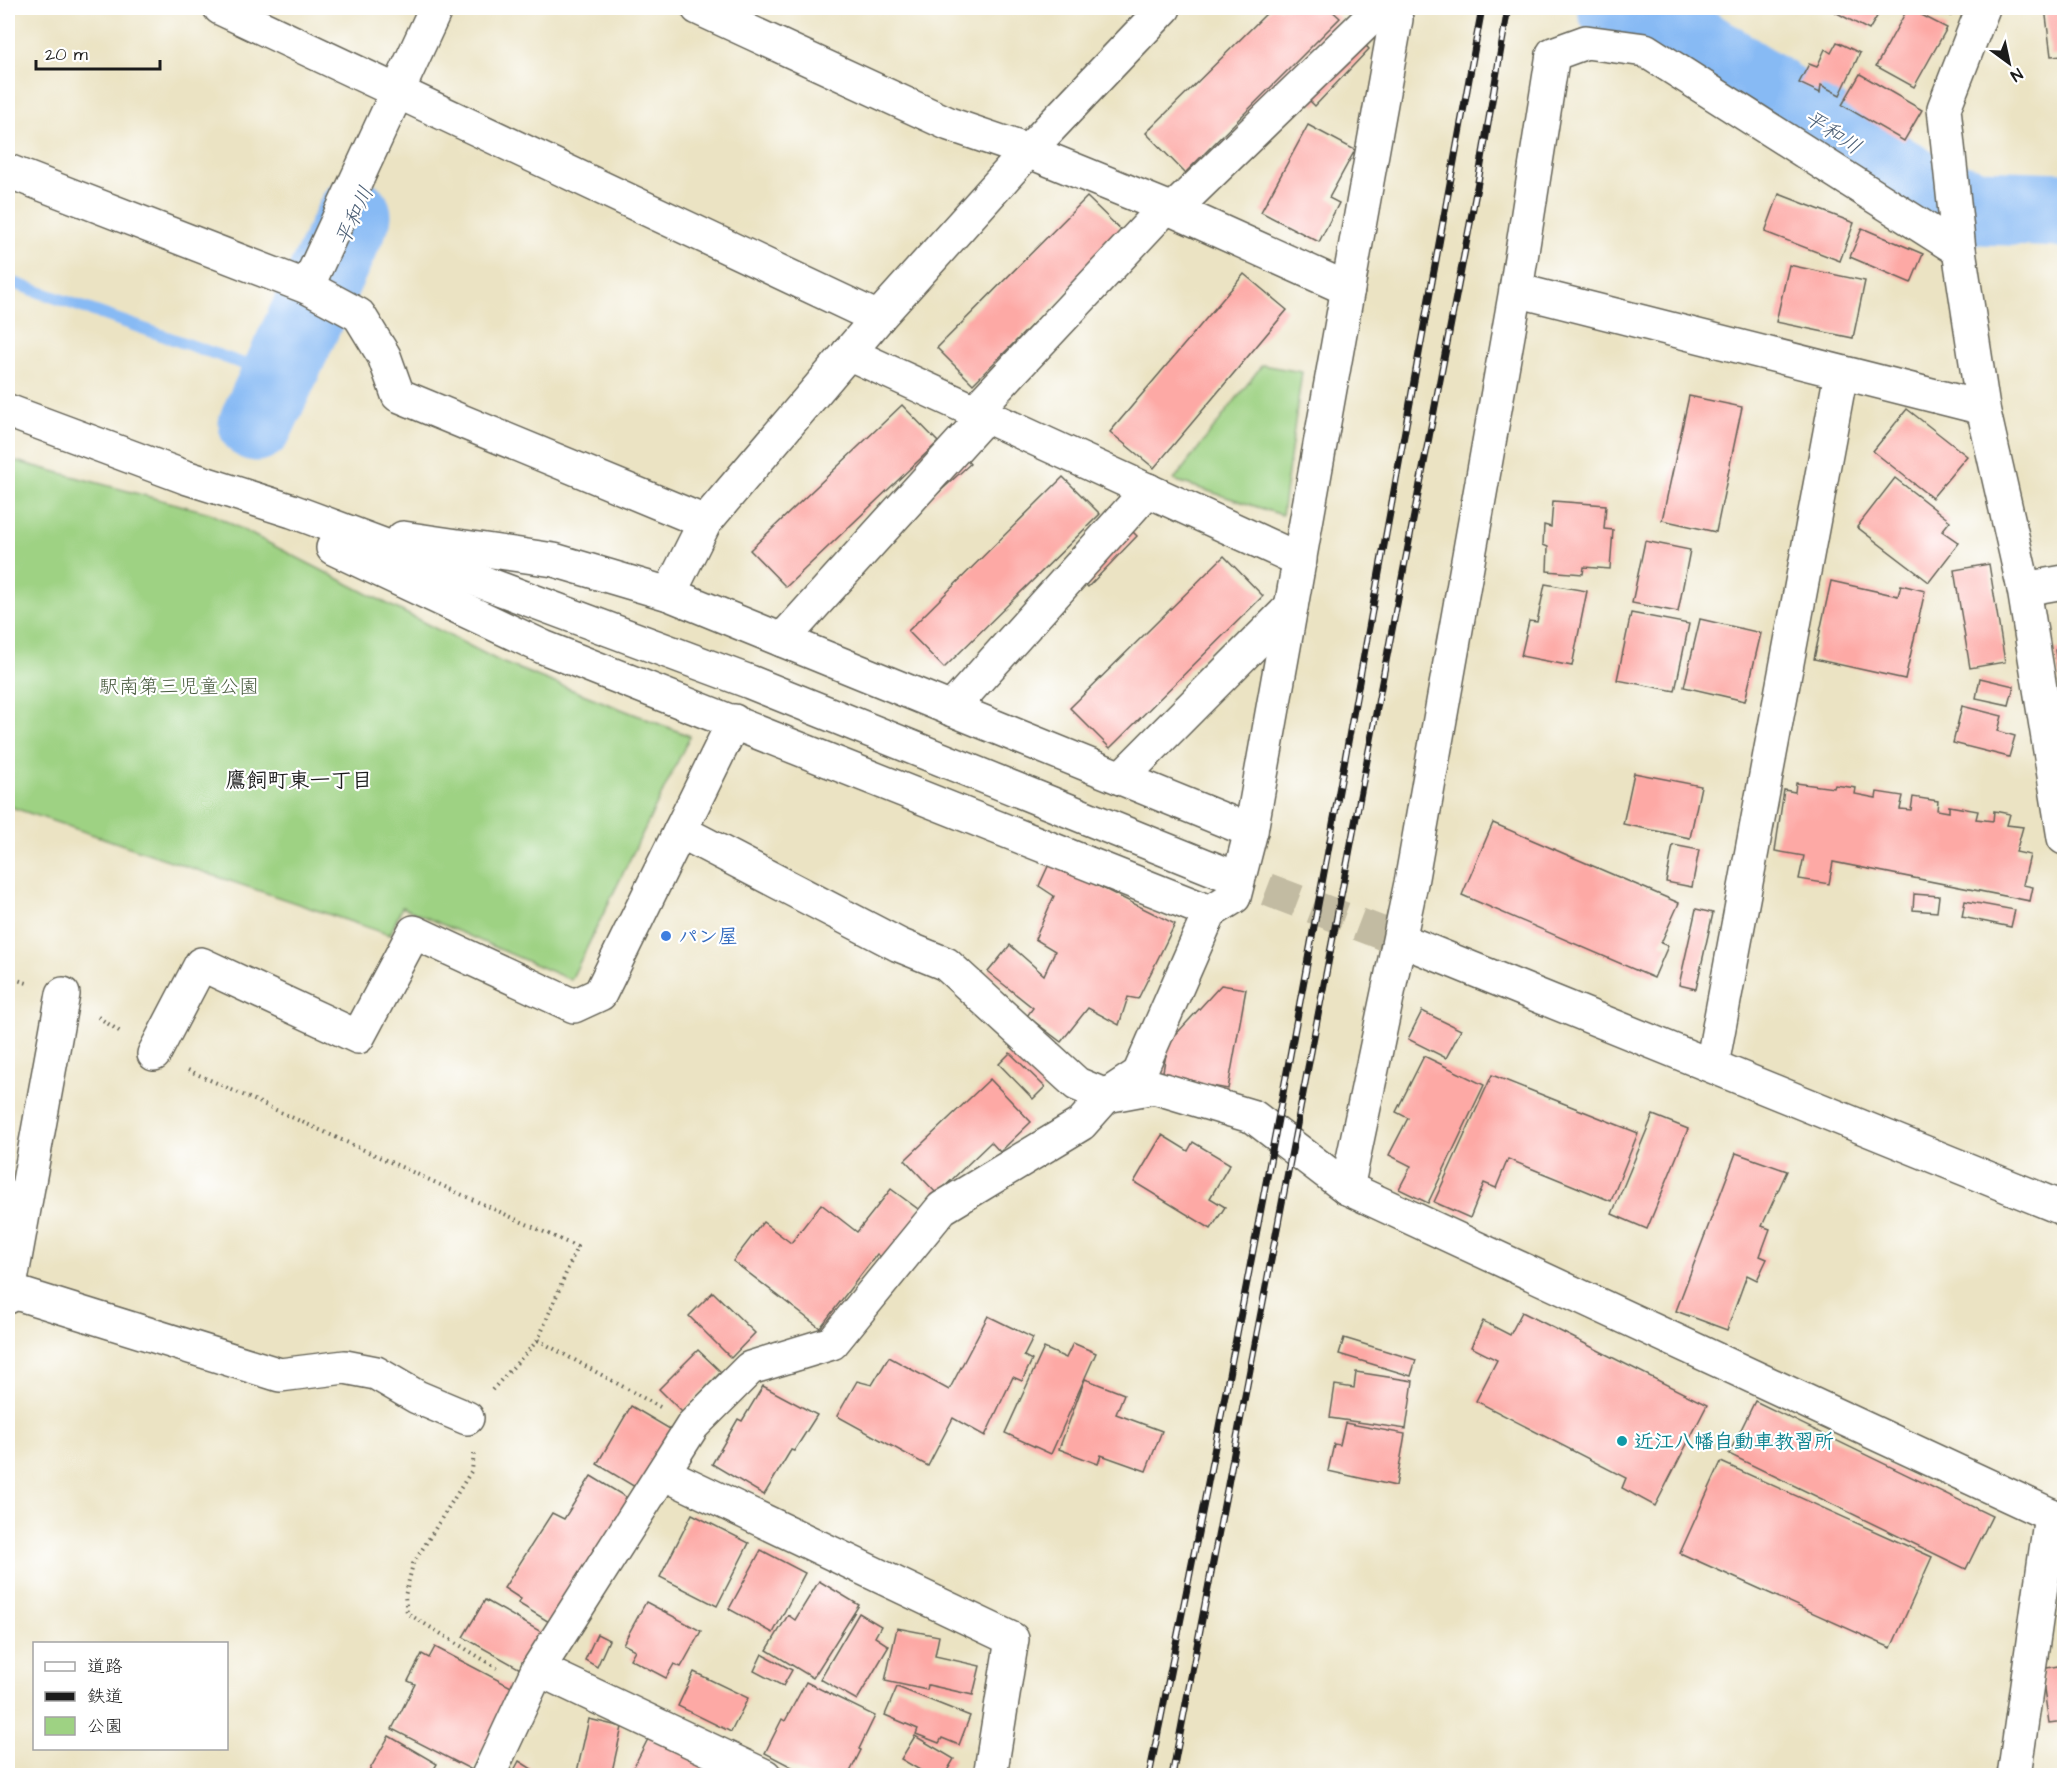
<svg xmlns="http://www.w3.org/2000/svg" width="2072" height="1783" font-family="'Architects Daughter','Klee One',sans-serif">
  <rect width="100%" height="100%" fill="#fff"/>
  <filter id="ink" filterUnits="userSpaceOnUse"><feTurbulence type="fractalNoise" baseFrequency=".0167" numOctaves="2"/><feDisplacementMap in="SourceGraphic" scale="12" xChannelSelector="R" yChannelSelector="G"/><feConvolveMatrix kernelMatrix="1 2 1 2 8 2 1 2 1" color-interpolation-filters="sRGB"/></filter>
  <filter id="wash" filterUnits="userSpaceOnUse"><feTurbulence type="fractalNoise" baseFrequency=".008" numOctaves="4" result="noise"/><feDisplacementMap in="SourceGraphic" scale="24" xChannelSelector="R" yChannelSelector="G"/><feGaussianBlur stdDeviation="1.35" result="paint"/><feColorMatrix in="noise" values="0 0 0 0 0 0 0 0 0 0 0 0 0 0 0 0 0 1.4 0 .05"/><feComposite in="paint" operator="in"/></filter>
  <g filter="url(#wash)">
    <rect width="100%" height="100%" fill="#ebe3c3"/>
    <!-- green -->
    <g fill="#9ed283" stroke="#5d7750" stroke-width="1.5">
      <path d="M 1262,365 L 1302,372 L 1282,515 L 1174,480 Z"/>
      <path d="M 8,459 L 210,513 L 501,662 L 690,736 L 571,980 L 402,907 L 390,935 L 8,806 Z"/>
    </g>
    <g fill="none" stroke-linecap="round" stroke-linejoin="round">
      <!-- stream -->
      <path stroke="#87baf4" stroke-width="12" d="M 8,281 L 278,376"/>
      <!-- river -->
      <g stroke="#87baf4" stroke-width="75">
        <path d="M 1615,8 L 1666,25 L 1924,191 L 1978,207 L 2064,210"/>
        <path d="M 256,424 L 354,215"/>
      </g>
    </g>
    <g id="blocks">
      <!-- building -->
      <g fill="#fda9a5">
        <path d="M 1272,8 L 1329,8 L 1340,18 L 1185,173 L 1146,133 Z"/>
        <path d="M 1838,8 L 1882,8 L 1869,30 L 1835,12 Z"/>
        <path d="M 1908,8 L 1947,28 L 1914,87 L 1876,66 Z"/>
        <path d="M 1933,8 L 1955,8 L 1951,16 Z"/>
        <path d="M 2045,8 L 2064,8 L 2064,55 L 2051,56 Z"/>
        <path d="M 1359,39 L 1369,49 L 1315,106 L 1305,96 Z"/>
        <path d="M 1837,42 L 1860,53 L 1840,95 L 1821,85 L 1820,93 L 1799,83 L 1809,64 L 1817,67 L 1825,49 L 1831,53 Z"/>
        <path d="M 1860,74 L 1922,110 L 1904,141 L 1842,105 Z"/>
        <path d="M 1308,125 L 1355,150 L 1329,198 L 1339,203 L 1319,242 L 1261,212 Z"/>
        <path d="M 1779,194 L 1854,223 L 1840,261 L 1765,232 Z"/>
        <path d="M 1087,197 L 1124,233 L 973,384 L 937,348 Z"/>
        <path d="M 1862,228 L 1923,254 L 1911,283 L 1850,257 Z"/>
        <path d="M 1789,265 L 1865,281 L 1853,338 L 1776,322 Z"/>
        <path d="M 1244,274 L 1287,310 L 1154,468 L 1110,432 Z"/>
        <path d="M 1689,396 L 1742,407 L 1716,532 L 1662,520 Z"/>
        <path d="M 902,405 L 938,442 L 786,587 L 750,550 Z"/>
        <path d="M 1907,409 L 1967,456 L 1932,498 L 1873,451 Z"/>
        <path d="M 964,457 L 970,464 L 924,506 Z"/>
        <path d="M 1063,477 L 1100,514 L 944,668 L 908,631 Z"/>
        <path d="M 1895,478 L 1950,521 L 1942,531 L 1959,543 L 1929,582 L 1857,527 Z"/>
        <path d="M 1553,501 L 1606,505 L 1604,529 L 1613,530 L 1610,569 L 1584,567 L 1583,574 L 1547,571 L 1548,547 L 1543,545 L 1544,525 L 1551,527 Z"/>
        <path d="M 1129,528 L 1137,536 L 1088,587 L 1080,579 Z"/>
        <path d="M 1645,541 L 1690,550 L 1678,612 L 1632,603 Z"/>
        <path d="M 1224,556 L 1263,596 L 1110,748 L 1070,708 Z"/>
        <path d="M 1989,564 L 2005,662 L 1970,668 L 1954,570 Z"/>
        <path d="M 1831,581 L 1898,596 L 1901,585 L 1925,591 L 1905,679 L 1814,659 Z"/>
        <path d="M 1545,584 L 1587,591 L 1572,666 L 1521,656 L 1529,621 L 1537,622 Z"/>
        <path d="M 1631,613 L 1689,624 L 1675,691 L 1617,680 Z"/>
        <path d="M 1700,619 L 1761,633 L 1745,701 L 1684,687 Z"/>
        <path d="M 2064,648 L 2064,699 L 2063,700 L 2055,650 Z"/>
        <path d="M 1980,678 L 2014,686 L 2009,705 L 1976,698 Z"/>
        <path d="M 1962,706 L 2002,716 L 1998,731 L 2015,736 L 2009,757 L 1953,743 Z"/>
        <path d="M 1634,773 L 1701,786 L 1690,838 L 1623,824 Z"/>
        <path d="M 1796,783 L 1834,788 L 1835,785 L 1856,788 L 1855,794 L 1876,798 L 1877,792 L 1903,796 L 1900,809 L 1911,810 L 1913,797 L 1938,801 L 1937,810 L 1949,812 L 1949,806 L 1978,811 L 1976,819 L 1993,821 L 1994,811 L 2010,814 L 2007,825 L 2023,827 L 2016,852 L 2030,855 L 2023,885 L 2033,887 L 2030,901 L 1833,862 L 1829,884 L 1799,879 L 1804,856 L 1775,851 L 1784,790 L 1795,792 Z"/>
        <path d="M 1493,823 L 1679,903 L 1661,943 L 1668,946 L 1654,978 L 1462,895 Z"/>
        <path d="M 1673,845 L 1699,850 L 1692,887 L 1666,882 Z"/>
        <path d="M 1050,862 L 1175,924 L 1138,999 L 1128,997 L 1119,1025 L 1088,1008 L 1061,1042 L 1027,1016 L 1033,1008 L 988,972 L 1010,945 L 1044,975 L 1055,951 L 1035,939 L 1054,896 L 1039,886 Z"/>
        <path d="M 1914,894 L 1939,896 L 1937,912 L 1913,910 Z"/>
        <path d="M 1965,901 L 2015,910 L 2011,927 L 1962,917 Z"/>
        <path d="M 1696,909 L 1713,913 L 1696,989 L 1679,985 Z"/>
        <path d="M 1221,985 L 1246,989 L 1228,1089 L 1162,1077 L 1168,1043 Z"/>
        <path d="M 1422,1011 L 1461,1030 L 1446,1058 L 1408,1039 Z"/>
        <path d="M 1010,1053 L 1045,1087 L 1033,1099 L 999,1064 Z"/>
        <path d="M 1424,1056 L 1484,1085 L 1428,1203 L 1399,1189 L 1411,1166 L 1389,1155 L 1408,1118 L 1396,1112 Z"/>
        <path d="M 1492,1075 L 1638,1133 L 1611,1201 L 1508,1159 L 1496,1188 L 1484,1183 L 1470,1218 L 1434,1202 Z"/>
        <path d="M 990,1079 L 1031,1122 L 1000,1152 L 991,1142 L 937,1194 L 905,1160 Z"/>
        <path d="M 1653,1115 L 1688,1129 L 1647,1229 L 1612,1214 Z"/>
        <path d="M 1162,1135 L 1188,1151 L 1193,1142 L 1230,1164 L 1210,1198 L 1225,1207 L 1211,1229 L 1134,1182 Z"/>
        <path d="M 1736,1153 L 1787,1171 L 1762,1226 L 1770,1229 L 1760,1256 L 1767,1259 L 1757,1280 L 1747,1275 L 1727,1330 L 1676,1311 Z"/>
        <path d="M 891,1189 L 922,1212 L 885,1260 L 877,1254 L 820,1328 L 733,1261 L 763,1222 L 791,1243 L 821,1204 L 857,1232 Z"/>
        <path d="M 713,1292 L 755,1333 L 731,1358 L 689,1316 Z"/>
        <path d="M 1522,1312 L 1707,1405 L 1655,1506 L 1622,1488 L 1626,1478 L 1476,1401 L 1497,1360 L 1471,1347 L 1483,1321 L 1510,1335 Z"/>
        <path d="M 988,1316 L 1033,1338 L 1024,1356 L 1032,1360 L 1022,1381 L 1013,1377 L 985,1436 L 953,1418 L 928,1466 L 837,1416 L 857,1381 L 872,1385 L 889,1357 L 949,1390 Z"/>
        <path d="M 1344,1338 L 1416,1360 L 1411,1376 L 1339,1354 Z"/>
        <path d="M 1073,1343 L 1096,1353 L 1051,1454 L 1005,1433 L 1044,1348 L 1066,1358 Z"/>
        <path d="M 698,1350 L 721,1372 L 682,1412 L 659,1389 Z"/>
        <path d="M 1356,1372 L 1413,1381 L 1406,1429 L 1330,1418 L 1335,1385 L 1354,1388 Z"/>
        <path d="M 1085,1379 L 1124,1394 L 1116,1414 L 1162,1431 L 1146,1471 L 1101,1455 L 1098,1464 L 1059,1449 Z"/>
        <path d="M 763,1386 L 817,1415 L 794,1451 L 791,1450 L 764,1495 L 712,1464 L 738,1419 L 742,1421 Z"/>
        <path d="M 1755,1401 L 1992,1516 L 1966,1569 L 1729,1454 Z"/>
        <path d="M 631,1406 L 675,1432 L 640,1490 L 597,1464 Z"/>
        <path d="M 1345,1423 L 1405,1434 L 1396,1486 L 1328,1471 L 1334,1444 L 1340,1445 Z"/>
        <path d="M 1721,1462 L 1932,1557 L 1891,1648 L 1680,1553 Z"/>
        <path d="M 591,1476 L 634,1502 L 554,1625 L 518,1603 L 521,1599 L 504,1588 L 552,1513 L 564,1519 Z"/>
        <path d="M 692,1514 L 749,1543 L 717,1606 L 660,1577 Z"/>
        <path d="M 761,1550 L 805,1573 L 773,1633 L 729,1609 Z"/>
        <path d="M 819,1581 L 859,1605 L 813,1678 L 767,1650 L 788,1615 L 795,1620 Z"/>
        <path d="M 485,1600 L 543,1633 L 522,1670 L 463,1637 Z"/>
        <path d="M 646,1602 L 701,1631 L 681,1667 L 674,1664 L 666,1678 L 630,1659 L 635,1650 L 623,1644 Z"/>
        <path d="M 859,1613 L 881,1626 L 875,1637 L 889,1646 L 857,1700 L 820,1679 Z"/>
        <path d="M 897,1628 L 939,1636 L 935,1656 L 980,1666 L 973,1695 L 928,1685 L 927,1690 L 885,1681 Z"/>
        <path d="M 597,1634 L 609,1640 L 597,1667 L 585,1660 Z"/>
        <path d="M 435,1647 L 515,1689 L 472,1770 L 392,1729 L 415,1684 L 408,1681 L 422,1654 L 429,1658 Z"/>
        <path d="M 762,1654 L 792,1670 L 783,1686 L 754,1671 Z"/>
        <path d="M 2064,1665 L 2064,1722 L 2049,1724 L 2041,1669 Z"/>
        <path d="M 694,1672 L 748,1698 L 731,1732 L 678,1706 Z"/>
        <path d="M 806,1682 L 875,1716 L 859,1749 L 861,1750 L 848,1776 L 809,1776 L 765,1753 L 782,1719 L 785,1721 Z"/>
        <path d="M 897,1687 L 970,1716 L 959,1745 L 942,1738 L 939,1743 L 916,1734 L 918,1729 L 885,1715 Z"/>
        <path d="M 589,1719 L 622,1727 L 611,1776 L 576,1776 Z"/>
        <path d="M 389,1736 L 437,1764 L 430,1776 L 366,1776 Z"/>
        <path d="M 915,1736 L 954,1759 L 944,1776 L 930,1776 L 901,1759 Z"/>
        <path d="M 649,1737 L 705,1765 L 700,1776 L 629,1776 Z"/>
        <path d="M 519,1761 L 543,1776 L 511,1776 Z"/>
      </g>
    </g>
  </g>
  <g filter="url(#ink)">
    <use href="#blocks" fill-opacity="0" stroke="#646256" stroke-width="1.5"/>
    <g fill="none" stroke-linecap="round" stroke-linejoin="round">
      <!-- minor-tunnel -->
      <path stroke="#c2bba2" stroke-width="33" stroke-dasharray="33 16" stroke-linecap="butt" d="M 1221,872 L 1416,946"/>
      <!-- minor casing -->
      <g stroke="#646256" stroke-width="36">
        <g id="minor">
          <path d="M 220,8 L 878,318"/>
          <path d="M 698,8 L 949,124 L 1028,151 L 1173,210 L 1348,289"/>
          <path d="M 1983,8 L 1944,108 L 1959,250 L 1983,408 L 2024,589 L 2064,838"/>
          <path d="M 8,171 L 307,287 L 359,315 L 384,356 L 398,395 L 705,522"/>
          <path d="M 1173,210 L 1381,8"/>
          <path d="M 307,287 L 436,8"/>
          <path d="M 1516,290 L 1983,408"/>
          <path d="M 848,353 L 1300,560"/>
          <path d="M 8,411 L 185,477 L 292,511 L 750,682 L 1221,872"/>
          <path d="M 975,411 L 1166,207"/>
          <path d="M 403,538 L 554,560 L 669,594 L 1251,831"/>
          <path d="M 333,548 L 543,647 L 1210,912"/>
          <path d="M 2024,589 L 2064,582"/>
          <path d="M 669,594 L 705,522 L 878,318 L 1028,151 L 1164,8"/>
          <path d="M 782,640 L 985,416"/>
          <path d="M 951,709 L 1148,490"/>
          <path d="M 1121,778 L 1291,607"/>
          <path d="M 680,831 L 899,945 L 946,964 L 1077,1084 L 1106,1096 L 1154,1087 L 1254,1117 L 1347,1188 L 2064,1521"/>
          <path d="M 1416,946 L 2064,1209"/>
          <path d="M 154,1054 L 201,964 L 358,1037 L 414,932 L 574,1006 L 600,994 L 734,721"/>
          <path d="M 1712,1065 L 1841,373"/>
          <path d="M 1347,1188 L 1411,883 L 1516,290 L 1553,54 L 1586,42 L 1645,50 L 1959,250"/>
          <path d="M 10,1291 L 280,1375 L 345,1367 L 376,1373 L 417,1397 L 467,1418"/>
          <path d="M 8,1297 L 63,994"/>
          <path d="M 663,1473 L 1012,1639 L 990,1776"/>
          <path d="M 538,1669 L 765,1776"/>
          <path d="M 488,1776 L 538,1669 L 693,1425 L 750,1368 L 832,1343 L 942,1208 L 1081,1124 L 1106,1096 L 1139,1074 L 1210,912 L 1234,897 L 1251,831 L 1396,19 L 1389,8"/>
          <path d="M 2014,1776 L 2051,1515"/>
        </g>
      </g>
      <!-- path -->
      <g stroke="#646256" stroke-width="4" stroke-dasharray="1.5 4.5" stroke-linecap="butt">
        <path d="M 8,977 L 27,983"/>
        <path d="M 98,1017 L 122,1033"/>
        <path d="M 188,1070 L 577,1247 L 538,1340 L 660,1407"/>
        <path d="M 492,1390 L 538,1340"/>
        <path d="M 474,1454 L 472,1470 L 413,1564 L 405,1596 L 407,1613 L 497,1668"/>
      </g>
      <!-- minor -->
      <use href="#minor" stroke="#fff" stroke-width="33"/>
      <!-- rail casing -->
      <g stroke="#1c1c1c" stroke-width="7">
        <g id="rail">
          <path d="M 1149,1776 C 1270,1188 1374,597 1482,8"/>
          <path d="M 1172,1776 L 1478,182 L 1508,8"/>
        </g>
      </g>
      <!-- rail -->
      <use href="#rail" stroke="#fff" stroke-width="4.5" stroke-dasharray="14" stroke-linecap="butt"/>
    </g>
  </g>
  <!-- markers -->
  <circle fill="#3f7fe0" stroke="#fff" stroke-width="2" cx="666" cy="936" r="6"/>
  <circle fill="#0f9aa8" stroke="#fff" stroke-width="2" cx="1622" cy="1441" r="6"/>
  <g text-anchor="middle" stroke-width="4.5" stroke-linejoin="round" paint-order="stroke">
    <!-- park labels -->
    <g font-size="20" fill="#4a5c40" stroke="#fff">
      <text x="179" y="693">駅南第三児童公園</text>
    </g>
    <!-- shop labels -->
    <g font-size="20" font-weight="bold" fill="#366cbe" stroke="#fff" text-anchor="start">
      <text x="678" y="943">パン屋</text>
    </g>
    <!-- culture labels -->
    <g font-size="20" font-weight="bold" fill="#0d838f" stroke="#fff" text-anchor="start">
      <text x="1634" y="1448">近江八幡自動車教習所</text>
    </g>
    <!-- water labels -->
    <g font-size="21" font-style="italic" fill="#475b72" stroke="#fff">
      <text transform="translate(1833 132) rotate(33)" y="7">平和川</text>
      <text transform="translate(354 216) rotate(-65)" y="7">平和川</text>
    </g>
    <!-- neighbourhood labels -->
    <g font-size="21" font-weight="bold" fill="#1c1c1c" stroke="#fff">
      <text x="299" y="787">鷹飼町東一丁目</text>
    </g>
  </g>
  <!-- margin -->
  <rect width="2072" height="1783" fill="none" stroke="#fff" stroke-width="30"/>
  <!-- legend -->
  <rect x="33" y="1642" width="195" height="108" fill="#ffffff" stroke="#a4a4a4" stroke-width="1.5"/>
  <rect x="45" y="1662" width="30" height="9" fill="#ffffff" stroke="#a4a4a4" stroke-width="1.5"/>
  <text x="87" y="1672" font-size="18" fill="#1c1c1c">道路</text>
  <rect x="45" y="1692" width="30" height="9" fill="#1c1c1c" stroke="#a4a4a4" stroke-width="1.5"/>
  <text x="87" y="1702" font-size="18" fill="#1c1c1c">鉄道</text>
  <rect x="45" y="1717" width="30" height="18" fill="#9ed283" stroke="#a4a4a4" stroke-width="1.5"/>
  <text x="87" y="1732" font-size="18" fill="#1c1c1c">公園</text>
  <!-- north arrow -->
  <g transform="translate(2009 63) rotate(147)" stroke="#ffffff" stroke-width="4.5" paint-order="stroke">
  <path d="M0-4.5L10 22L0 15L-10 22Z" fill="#1c1c1c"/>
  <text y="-9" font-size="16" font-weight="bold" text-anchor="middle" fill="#1c1c1c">N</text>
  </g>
  <!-- scale -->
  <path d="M36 60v9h124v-9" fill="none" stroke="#1c1c1c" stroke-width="3"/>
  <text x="45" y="60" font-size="18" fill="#1c1c1c" stroke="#ffffff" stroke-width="4.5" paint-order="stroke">20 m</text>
</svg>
